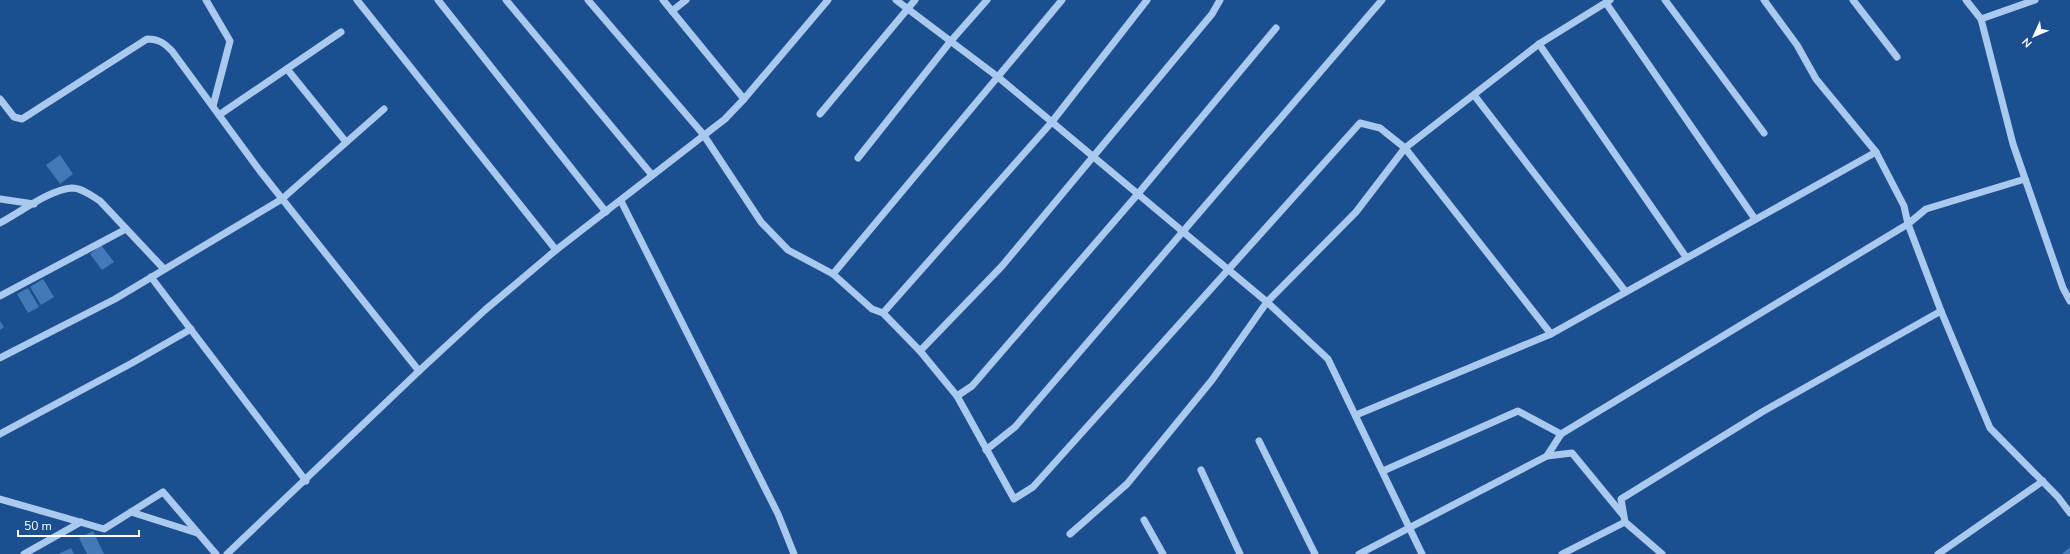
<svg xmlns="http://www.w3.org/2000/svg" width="2070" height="554" font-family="'Nunito Sans',sans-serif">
  <rect width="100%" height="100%" fill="#1b4f8f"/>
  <!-- building -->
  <g fill="#4478b7">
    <path d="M 60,155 L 73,174 L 60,184 L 46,165 Z"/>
    <path d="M 101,245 L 114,262 L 102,270 L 90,254 Z"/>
    <path d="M 43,279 L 54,297 L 41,305 L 30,287 Z"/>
    <path d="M 28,288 L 39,307 L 28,313 L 17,294 Z"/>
    <path d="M 0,321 L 4,327 L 0,330 Z"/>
    <path d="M 93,531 L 104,554 L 87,554 L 79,538 Z"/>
    <path d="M 2070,547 L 2070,554 L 2062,554 Z"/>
    <path d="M 71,548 L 74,554 L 58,554 Z"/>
  </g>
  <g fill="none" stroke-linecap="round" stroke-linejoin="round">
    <!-- minor -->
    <g stroke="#a9c9ee" stroke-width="7">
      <path d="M 206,0 L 230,41 L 213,106"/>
      <path d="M 357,0 L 556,250"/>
      <path d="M 438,0 L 606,212"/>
      <path d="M 506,0 L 652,175"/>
      <path d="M 588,0 L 703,134 L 761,222 L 788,250 L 833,274 L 872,309 L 883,313 L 920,351 L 957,396 L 1014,499 L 1033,487 L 1360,123 L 1380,128 L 1405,148 L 1551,334 L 1356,415"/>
      <path d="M 663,0 L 744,99"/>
      <path d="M 896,0 L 998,77 L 1267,302 L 1328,359 L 1422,554"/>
      <path d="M 1665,0 L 1764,133"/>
      <path d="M 1764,0 L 1797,45 L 1816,79 L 1876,152 L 1904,206 L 1908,224 L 1941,311 L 1990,428 L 2058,497 L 2070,513"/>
      <path d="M 1853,0 L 1897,57"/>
      <path d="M 1966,0 L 1981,19 L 2013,144 L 2063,288 L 2070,301"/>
      <path d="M 1606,3 L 1755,219"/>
      <path d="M 672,11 L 686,0"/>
      <path d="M 1981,19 L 2035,0"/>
      <path d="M 1539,44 L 1686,257"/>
      <path d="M 287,69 L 346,142"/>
      <path d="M 1474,95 L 1625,291"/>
      <path d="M 0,99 L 14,117 L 22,119 L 147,39 C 159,39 164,43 172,51 L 260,171 L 419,371"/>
      <path d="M 820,114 L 915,0"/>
      <path d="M 219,115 L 341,32"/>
      <path d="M 858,158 L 950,42 L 987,0"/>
      <path d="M 0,199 L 34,204"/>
      <path d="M 621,201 L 778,514 L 794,554"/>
      <path d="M 0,223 C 19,213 51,189 72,188 C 82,188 92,196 100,201 L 164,269"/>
      <path d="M 833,274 L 1062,0"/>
      <path d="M 151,277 L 306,481"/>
      <path d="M 0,296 L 126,229"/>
      <path d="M 883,313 L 1051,123 L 1147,0"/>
      <path d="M 1551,334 L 1876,152"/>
      <path d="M 920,351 L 1002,266 L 1212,14 L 1220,0"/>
      <path d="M 0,358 L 115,299 L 282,199 L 384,109"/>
      <path d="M 957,396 L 972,386 L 1137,195 L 1276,28"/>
      <path d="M 0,434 L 132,363 L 191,329"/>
      <path d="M 1259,441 L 1315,554"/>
      <path d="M 986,450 L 1015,427 L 1382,0"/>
      <path d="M 1547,456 L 1572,453 L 1623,515"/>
      <path d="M 1201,470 L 1240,554"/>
      <path d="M 1383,471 L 1518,411 L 1561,434"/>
      <path d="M 0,499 L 104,529 L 163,492 L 216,554"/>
      <path d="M 131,512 L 197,533"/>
      <path d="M 1144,520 L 1163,554"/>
      <path d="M 1070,534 L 1127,484 L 1212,380 L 1267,302 L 1356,212 L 1405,148 L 1539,44 L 1610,0"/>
      <path d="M 24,554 L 81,522"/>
      <path d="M 227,554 L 419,371 L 485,310 L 556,250 L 725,119 L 744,99 L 828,0"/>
      <path d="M 1359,554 L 1547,456 L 1561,434 L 1908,224 L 1926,209 L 2025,179"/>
      <path d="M 1562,554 L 1625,522"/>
      <path d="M 1662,554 L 1625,522 L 1621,499 L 1762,412 L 1941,311"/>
      <path d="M 1938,554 L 2043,481"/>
    </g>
  </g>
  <!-- north arrow -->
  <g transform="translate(2034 36) rotate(226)" stroke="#1b4f8f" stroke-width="3" paint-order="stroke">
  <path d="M0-3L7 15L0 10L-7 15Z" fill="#ffffff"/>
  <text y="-6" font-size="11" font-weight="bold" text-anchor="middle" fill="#ffffff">N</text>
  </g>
  <!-- scale -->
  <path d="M18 530v6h121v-6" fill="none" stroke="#ffffff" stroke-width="2"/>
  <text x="24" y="530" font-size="12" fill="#ffffff" stroke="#1b4f8f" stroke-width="3" paint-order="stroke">50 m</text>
</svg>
